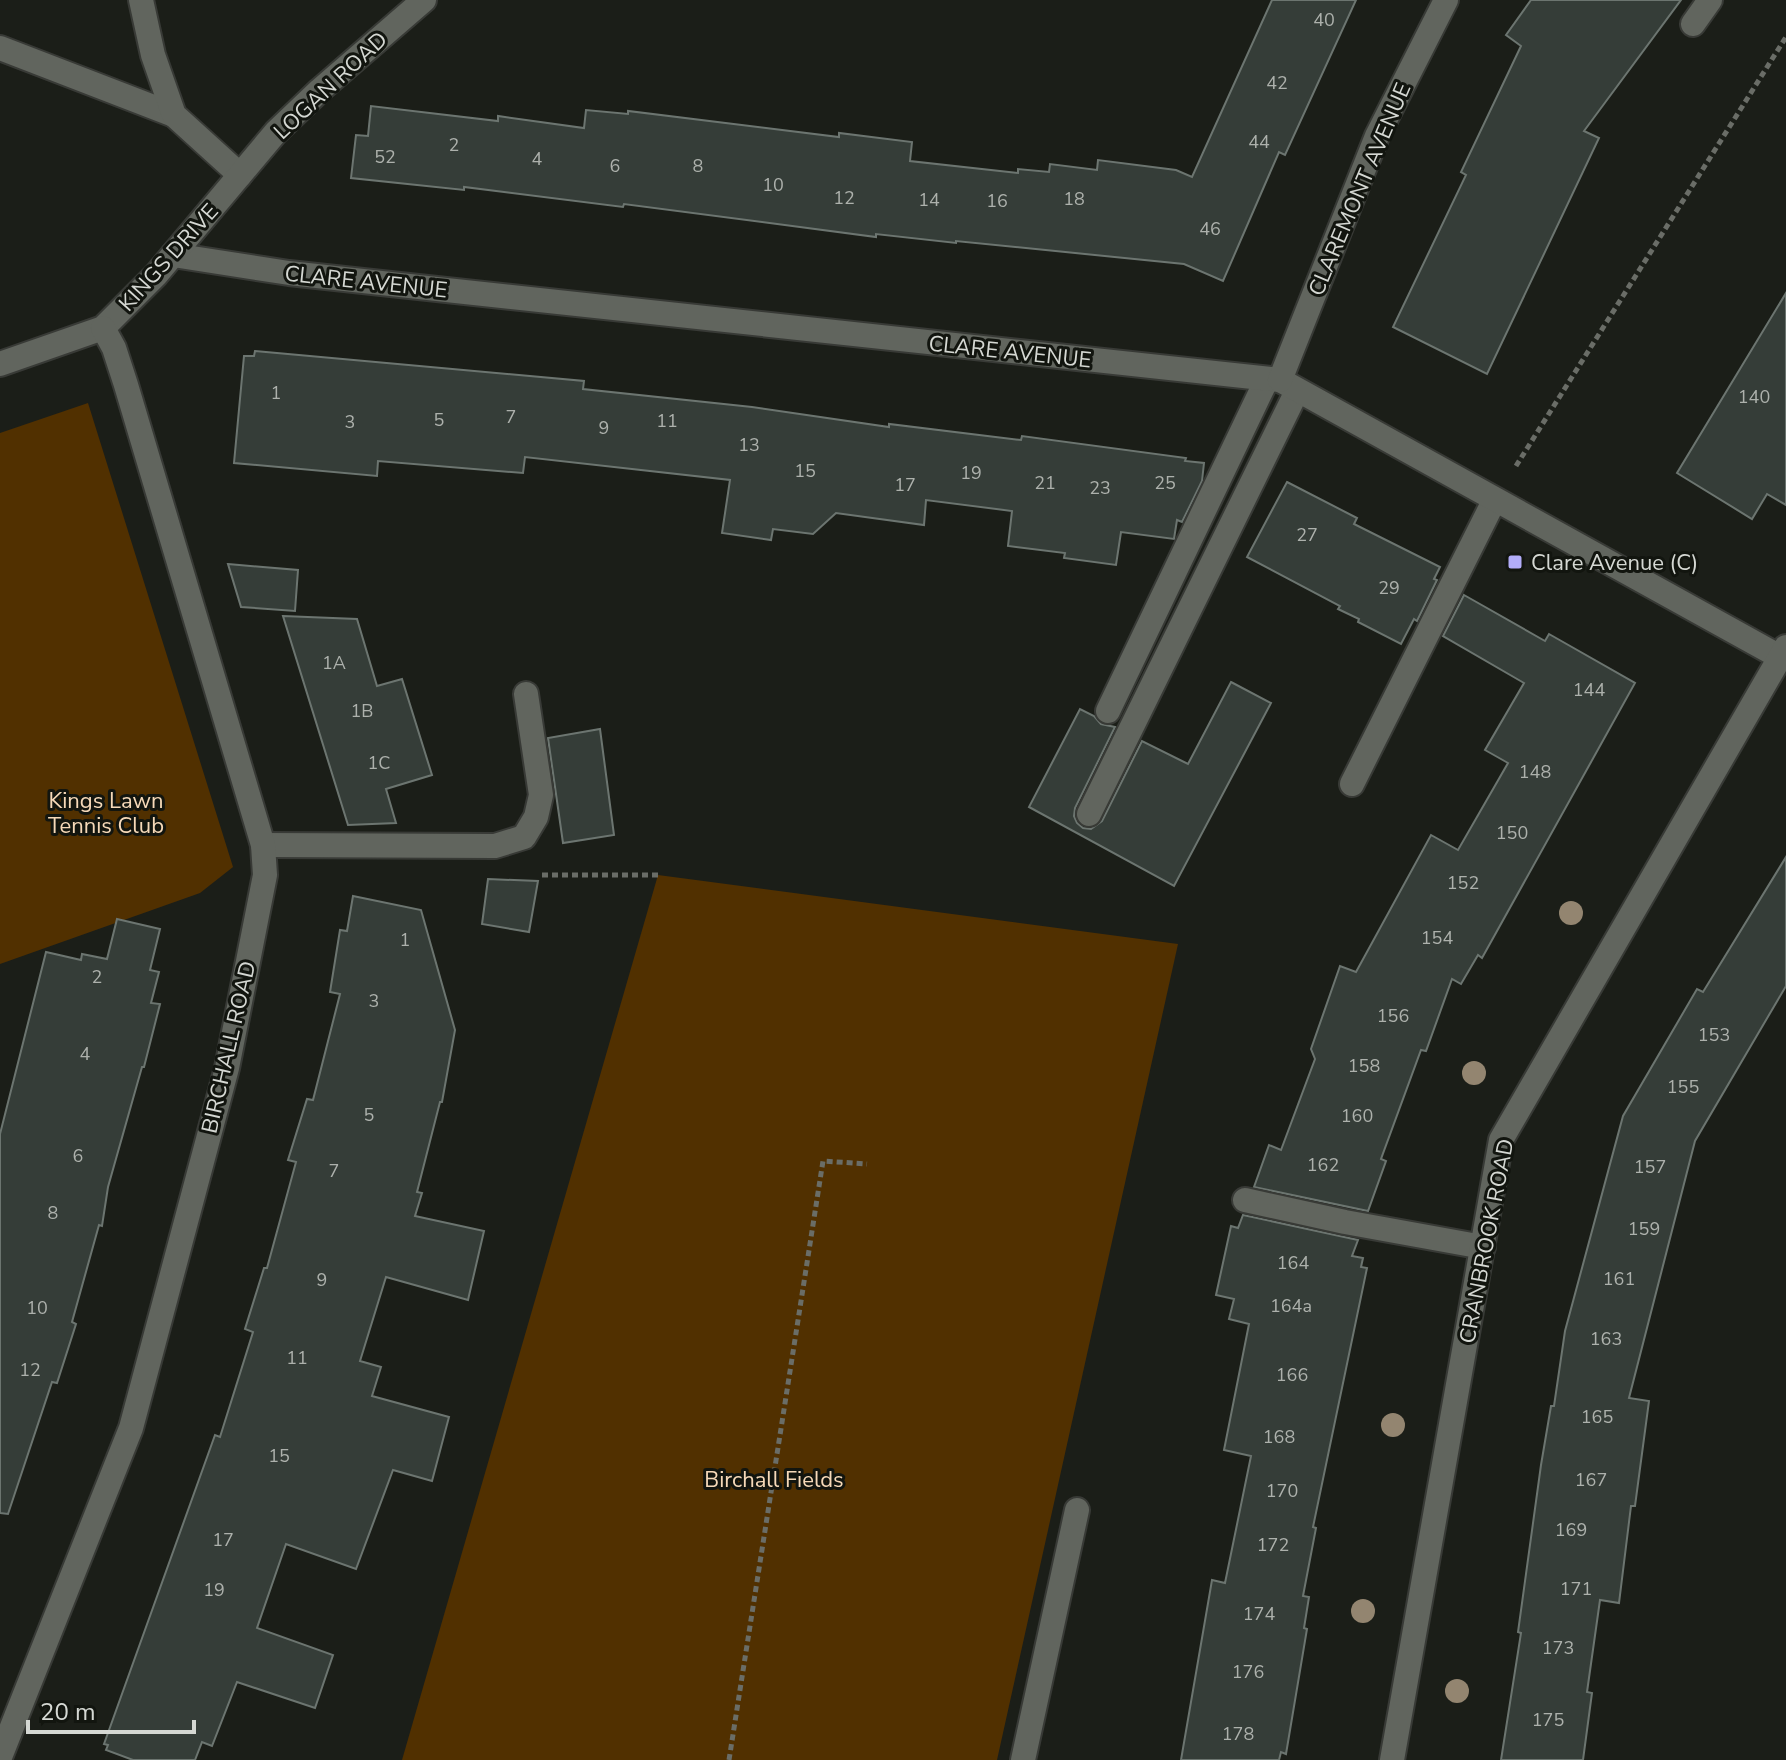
<svg xmlns="http://www.w3.org/2000/svg" width="1786" height="1760" font-family="'Nunito Sans',sans-serif">
  <rect width="100%" height="100%" fill="#1b1e18"/>
  <!-- green -->
  <g fill="#513000">
    <path d="M 88,403 L 233,867 L 200,893 L 0,964 L 0,433 Z"/>
    <path d="M 658,875 L 1178,944 L 997,1760 L 402,1760 Z"/>
  </g>
  <!-- building -->
  <g fill="#353d38" stroke="#6c7570" stroke-width="2">
    <path d="M 1272,0 L 1356,0 L 1285,155 L 1279,152 L 1223,281 L 1184,264 L 956,241 L 956,243 L 876,234 L 876,237 L 624,204 L 623,207 L 464,187 L 464,190 L 351,178 L 356,135 L 368,136 L 371,106 L 498,121 L 498,116 L 584,128 L 586,110 L 628,114 L 628,111 L 839,137 L 839,133 L 912,142 L 910,161 L 1018,173 L 1018,169 L 1049,172 L 1050,164 L 1097,170 L 1098,160 L 1176,170 L 1192,177 Z"/>
    <path d="M 1531,0 L 1681,0 L 1584,131 L 1599,138 L 1487,374 L 1393,327 L 1466,175 L 1461,172 L 1521,46 L 1506,35 Z"/>
    <path d="M 1786,293 L 1786,505 L 1767,494 L 1752,519 L 1677,473 Z"/>
    <path d="M 255,351 L 584,381 L 583,389 L 752,407 L 889,427 L 889,424 L 1021,440 L 1022,436 L 1186,458 L 1185,461 L 1204,463 L 1202,481 L 1182,522 L 1177,520 L 1174,539 L 1121,532 L 1116,565 L 1064,558 L 1065,553 L 1008,546 L 1012,511 L 926,500 L 924,525 L 836,513 L 813,534 L 773,529 L 771,540 L 722,533 L 730,480 L 525,457 L 523,473 L 378,461 L 377,476 L 234,463 L 244,356 L 254,356 Z"/>
    <path d="M 1287,482 L 1357,518 L 1354,524 L 1440,567 L 1434,579 L 1437,580 L 1417,621 L 1414,619 L 1401,644 L 1358,622 L 1359,619 L 1338,609 L 1340,606 L 1247,557 Z"/>
    <path d="M 228,564 L 298,570 L 295,611 L 241,607 Z"/>
    <path d="M 1464,595 L 1545,641 L 1549,634 L 1635,683 L 1482,958 L 1478,955 L 1461,984 L 1452,979 L 1426,1051 L 1421,1050 L 1381,1159 L 1386,1161 L 1368,1211 L 1254,1187 L 1269,1145 L 1281,1150 L 1315,1059 L 1311,1049 L 1340,966 L 1356,972 L 1431,835 L 1458,850 L 1508,763 L 1485,750 L 1524,683 L 1443,636 Z"/>
    <path d="M 283,616 L 357,619 L 377,686 L 402,679 L 432,775 L 386,789 L 396,823 L 348,825 Z"/>
    <path d="M 1231,682 L 1271,703 L 1174,886 L 1029,807 L 1080,709 L 1094,716 L 1101,724 L 1115,727 L 1075,808 L 1074,816 L 1077,823 L 1083,828 L 1091,829 L 1102,821 L 1142,741 L 1188,764 Z"/>
    <path d="M 600,729 L 614,835 L 563,843 L 548,738 Z"/>
    <path d="M 1786,857 L 1786,986 L 1695,1141 L 1629,1398 L 1649,1401 L 1635,1506 L 1631,1506 L 1619,1603 L 1600,1600 L 1587,1692 L 1592,1693 L 1583,1760 L 1501,1760 L 1521,1633 L 1518,1632 L 1541,1465 L 1551,1406 L 1554,1406 L 1565,1331 L 1623,1116 L 1697,989 L 1703,992 Z"/>
    <path d="M 488,879 L 538,881 L 529,932 L 482,924 Z"/>
    <path d="M 353,896 L 421,910 L 455,1030 L 442,1102 L 440,1102 L 417,1192 L 422,1193 L 415,1216 L 484,1231 L 468,1300 L 386,1277 L 360,1361 L 381,1367 L 372,1396 L 449,1417 L 432,1481 L 393,1470 L 356,1569 L 286,1544 L 257,1628 L 333,1655 L 315,1708 L 237,1682 L 212,1746 L 202,1742 L 195,1760 L 133,1760 L 106,1750 L 108,1745 L 104,1744 L 215,1435 L 220,1437 L 253,1332 L 245,1329 L 264,1268 L 267,1268 L 296,1162 L 288,1160 L 307,1099 L 313,1100 L 340,994 L 330,992 L 340,930 L 347,931 Z"/>
    <path d="M 117,919 L 160,929 L 150,970 L 159,972 L 151,1003 L 160,1004 L 144,1067 L 142,1067 L 108,1187 L 102,1226 L 99,1225 L 72,1322 L 76,1324 L 57,1383 L 52,1382 L 8,1514 L 0,1513 L 0,1134 L 46,952 L 81,960 L 82,954 L 107,959 Z"/>
    <path d="M 1243,1215 L 1358,1240 L 1352,1256 L 1363,1258 L 1361,1267 L 1367,1268 L 1313,1527 L 1316,1528 L 1303,1596 L 1309,1597 L 1304,1628 L 1307,1629 L 1286,1754 L 1281,1752 L 1279,1760 L 1181,1760 L 1212,1580 L 1225,1583 L 1251,1456 L 1224,1450 L 1249,1324 L 1229,1319 L 1234,1299 L 1216,1295 L 1231,1226 L 1238,1228 Z"/>
  </g>
  <g fill="none" stroke-linecap="round" stroke-linejoin="round">
    <!-- service casing -->
    <g stroke="#383a36" stroke-width="28">
      <g id="service">
        <path d="M 1693,24 L 1710,0"/>
        <path d="M 0,48 L 174,115"/>
        <path d="M 1108,711 L 1267,379"/>
        <path d="M 1352,784 L 1494,501"/>
        <path d="M 1089,814 L 1297,391"/>
        <path d="M 263,845 L 495,846 L 524,837 L 536,817 L 541,795 L 526,694"/>
        <path d="M 1245,1200 L 1345,1222 L 1483,1247"/>
        <path d="M 1023,1760 L 1077,1510"/>
      </g>
    </g>
    <!-- minor casing -->
    <g stroke="#383a36" stroke-width="28">
      <g id="minor">
        <path d="M 141,0 L 153,55 L 174,115 L 240,175"/>
        <path d="M 173,255 L 289,273 L 1280,380 L 1780,657"/>
        <path d="M 0,364 L 103,328 L 156,275 L 276,132 L 320,90 L 424,0"/>
        <path d="M 1280,380 L 1377,136 L 1446,0"/>
        <path d="M 0,1757 L 131,1428 L 227,1068 L 265,875 L 263,845 L 126,385 L 114,348 L 103,328"/>
      </g>
    </g>
    <!-- secondary casing -->
    <g stroke="#383a36" stroke-width="28">
      <path id="secondary" d="M 1392,1760 L 1501,1140 L 1786,647"/>
    </g>
    <!-- path -->
    <g stroke="#6a6d67" stroke-width="5" stroke-dasharray="6 4" stroke-linecap="butt">
      <path d="M 1516,466 L 1786,37"/>
      <path d="M 542,875 L 658,875"/>
      <path d="M 729,1760 L 823,1161 L 867,1164"/>
    </g>
    <!-- service -->
    <use href="#service" stroke="#61655e" stroke-width="24"/>
    <!-- minor -->
    <use href="#minor" stroke="#61655e" stroke-width="24"/>
    <!-- secondary -->
    <use href="#secondary" stroke="#61655e" stroke-width="24"/>
  </g>
  <!-- trees -->
  <g fill="#938570">
    <circle cx="1571" cy="913" r="12"/>
    <circle cx="1474" cy="1073" r="12"/>
    <circle cx="1393" cy="1425" r="12"/>
    <circle cx="1363" cy="1611" r="12"/>
    <circle cx="1457" cy="1691" r="12"/>
  </g>
  <!-- markers -->
  <rect fill="#b2adf9" stroke="#12150f" stroke-width="3" x="1507" y="554" width="16" height="16" rx="4"/>
  <g text-anchor="middle" stroke-width="6" stroke-linejoin="round" paint-order="stroke">
    <!-- number labels -->
    <g font-size="18" fill="#adb1ac">
      <text x="1324" y="26">40</text>
      <text x="1277" y="89">42</text>
      <text x="1259" y="148">44</text>
      <text x="454" y="151">2</text>
      <text x="385" y="163">52</text>
      <text x="537" y="165">4</text>
      <text x="615" y="172">6</text>
      <text x="698" y="172">8</text>
      <text x="773" y="191">10</text>
      <text x="844" y="204">12</text>
      <text x="1074" y="205">18</text>
      <text x="929" y="206">14</text>
      <text x="997" y="207">16</text>
      <text x="1210" y="235">46</text>
      <text x="276" y="399">1</text>
      <text x="1754" y="403">140</text>
      <text x="511" y="423">7</text>
      <text x="439" y="426">5</text>
      <text x="667" y="427">11</text>
      <text x="350" y="428">3</text>
      <text x="604" y="434">9</text>
      <text x="749" y="451">13</text>
      <text x="805" y="477">15</text>
      <text x="971" y="479">19</text>
      <text x="1045" y="489">21</text>
      <text x="1165" y="489">25</text>
      <text x="905" y="491">17</text>
      <text x="1100" y="494">23</text>
      <text x="1307" y="541">27</text>
      <text x="1389" y="594">29</text>
      <text x="334" y="669">1A</text>
      <text x="1589" y="696">144</text>
      <text x="362" y="717">1B</text>
      <text x="379" y="769">1C</text>
      <text x="1535" y="778">148</text>
      <text x="1512" y="839">150</text>
      <text x="1463" y="889">152</text>
      <text x="1437" y="944">154</text>
      <text x="405" y="946">1</text>
      <text x="97" y="983">2</text>
      <text x="374" y="1007">3</text>
      <text x="1393" y="1022">156</text>
      <text x="1714" y="1041">153</text>
      <text x="85" y="1060">4</text>
      <text x="1364" y="1072">158</text>
      <text x="1683" y="1093">155</text>
      <text x="369" y="1121">5</text>
      <text x="1357" y="1122">160</text>
      <text x="78" y="1162">6</text>
      <text x="1323" y="1171">162</text>
      <text x="1650" y="1173">157</text>
      <text x="334" y="1177">7</text>
      <text x="53" y="1219">8</text>
      <text x="1644" y="1235">159</text>
      <text x="1293" y="1269">164</text>
      <text x="1619" y="1285">161</text>
      <text x="322" y="1286">9</text>
      <text x="1291" y="1312">164a</text>
      <text x="37" y="1314">10</text>
      <text x="1606" y="1345">163</text>
      <text x="297" y="1364">11</text>
      <text x="30" y="1376">12</text>
      <text x="1292" y="1381">166</text>
      <text x="1597" y="1423">165</text>
      <text x="1279" y="1443">168</text>
      <text x="279" y="1462">15</text>
      <text x="1591" y="1486">167</text>
      <text x="1282" y="1497">170</text>
      <text x="1571" y="1536">169</text>
      <text x="223" y="1546">17</text>
      <text x="1273" y="1551">172</text>
      <text x="1576" y="1595">171</text>
      <text x="214" y="1596">19</text>
      <text x="1259" y="1620">174</text>
      <text x="1558" y="1654">173</text>
      <text x="1248" y="1678">176</text>
      <text x="1548" y="1726">175</text>
      <text x="1238" y="1740">178</text>
    </g>
    <!-- street labels -->
    <g font-size="22" fill="#d5d8d3" stroke="#12150f">
      <text transform="translate(330 85) rotate(-43)" y="8">LOGAN ROAD</text>
      <text transform="translate(1359 189) rotate(-67)" y="8">CLAREMONT AVENUE</text>
      <text transform="translate(168 257) rotate(-48)" y="8">KINGS DRIVE</text>
      <text transform="translate(366 281) rotate(6)" y="8">CLARE AVENUE</text>
      <text transform="translate(1010 351) rotate(6)" y="8">CLARE AVENUE</text>
      <text transform="translate(228 1047) rotate(-77)" y="8">BIRCHALL ROAD</text>
      <text transform="translate(1486 1241) rotate(-79)" y="8">CRANBROOK ROAD</text>
    </g>
    <!-- poi labels -->
    <g font-size="22" fill="#d5d8d3" stroke="#12150f" text-anchor="start">
      <text x="1531" y="570">Clare Avenue (C)</text>
    </g>
    <!-- park labels -->
    <g font-size="22" fill="#f6d9b8" stroke="#12150f">
      <text x="106" y="808">Kings Lawn<tspan x="106" dy="25">Tennis Club</tspan></text>
      <text x="774" y="1487">Birchall Fields</text>
    </g>
  </g>
  <!-- scale -->
  <path d="M28 1720v12h166v-12" fill="none" stroke="#d5d8d3" stroke-width="4"/>
  <text x="40" y="1720" font-size="24" fill="#d5d8d3" stroke="#12150f" stroke-width="6" paint-order="stroke">20 m</text>
</svg>
